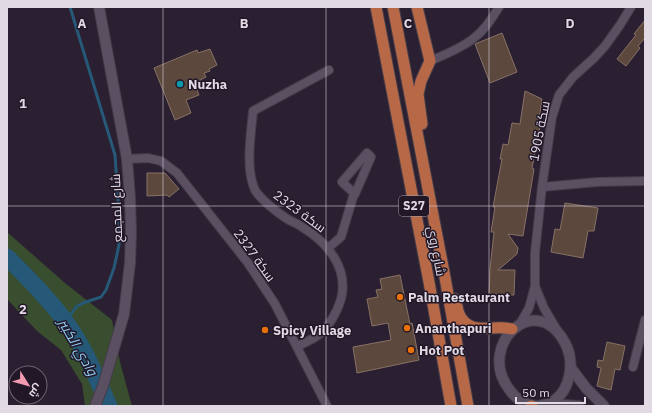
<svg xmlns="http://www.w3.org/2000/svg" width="652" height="413" font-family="'IBM Plex Sans',Cairo,sans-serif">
  <rect width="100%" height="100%" fill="#2b2031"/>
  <!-- green -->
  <path fill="#394d2f" d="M 7,232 L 65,283 L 112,320 L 120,362 L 132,406 L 85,406 L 82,384 L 61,350 L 37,331 L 7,299 Z"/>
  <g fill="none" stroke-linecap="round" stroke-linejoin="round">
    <!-- stream -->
    <path stroke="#265877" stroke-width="3" d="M 66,321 L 76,307 L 83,303 L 101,297 L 106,290 L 114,268 L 119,245 L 119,213 L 115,155 L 70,7"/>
    <!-- river -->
    <path stroke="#265877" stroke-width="17" d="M 7,257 C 27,277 48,298 65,321 C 84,346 96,377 109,406"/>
  </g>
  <!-- building -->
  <g fill="#5d483e" stroke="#877166">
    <path d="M 645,20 L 645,38 L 638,46 L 640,48 L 626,66 L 617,59 L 636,35 L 634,34 Z"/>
    <path d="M 502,33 L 517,72 L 490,83 L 475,44 Z"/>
    <path d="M 210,49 L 217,65 L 209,69 L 210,71 L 204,73 L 206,77 L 200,80 L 203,88 L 197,90 L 199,95 L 186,100 L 191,113 L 175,120 L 154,68 L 197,50 L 198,53 Z"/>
    <path d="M 525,91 L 542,99 L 538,126 L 540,127 L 532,168 L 534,169 L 523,236 L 508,234 L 518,248 L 517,254 L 498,270 L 515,270 L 514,295 L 489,295 L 490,269 L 494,232 L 491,232 L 495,207 L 493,207 L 502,159 L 500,159 L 503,144 L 508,145 L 512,123 L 520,124 Z"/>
    <path d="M 147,173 L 165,173 L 179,189 L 169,197 L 167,195 L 147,196 Z"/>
    <path d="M 565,203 L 598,208 L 594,231 L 588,231 L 583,258 L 551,252 L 555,229 L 560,230 Z"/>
    <path d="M 400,275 L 410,324 L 412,323 L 419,360 L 357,373 L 353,347 L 391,340 L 388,323 L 372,326 L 367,299 L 378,297 L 376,290 L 382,289 L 380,279 Z"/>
    <path d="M 607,342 L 625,346 L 620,370 L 615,369 L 611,390 L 597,386 L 601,368 L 597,367 L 598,360 L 603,361 Z"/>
  </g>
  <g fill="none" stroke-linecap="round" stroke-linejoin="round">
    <!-- minor casing -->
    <g stroke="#443c49" stroke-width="10">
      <g id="minor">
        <path d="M 430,61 C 444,55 462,48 474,38 C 485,30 492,18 499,7"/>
        <path d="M 127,159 L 148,158 L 161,161 L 177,173 L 248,263 L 275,304 L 327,406"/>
        <path d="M 542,187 L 597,182 L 645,181"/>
        <path d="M 328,248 L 341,237 L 353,197 L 355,194 L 371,157 L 367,153 L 342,182 L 355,194"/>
        <path d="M 535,286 L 544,308 L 557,330"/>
        <path d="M 520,324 L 529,308 L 535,286 L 535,253 L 542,187 L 552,117 L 559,95 L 573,77 L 594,58 L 605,46 L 620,25 L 631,7"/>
        <path d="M 298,346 C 304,343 311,340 317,336 C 328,328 337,313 341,299 C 349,268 327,242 302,227 C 298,224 293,222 289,220 C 279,214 260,199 255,190 C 245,169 251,134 253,111 L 329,70"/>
        <path d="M 633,367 L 645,320"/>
      </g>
    </g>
    <!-- tertiary casing -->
    <g stroke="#443c49" stroke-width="12">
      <g id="tertiary">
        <path d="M 571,368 L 586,388 L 604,406"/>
        <path d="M 548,404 L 579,406"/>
        <path d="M 95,406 L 103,386 L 124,314 L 130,263 L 131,232 L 130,198 L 127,159 L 99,7"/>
        <path d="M 536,406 C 525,405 515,398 509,389 C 475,344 539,286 567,347 C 574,364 570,389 555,400 C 550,404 545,405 538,406"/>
      </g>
    </g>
    <!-- primary casing -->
    <g stroke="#443c49" stroke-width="13">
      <g id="primary">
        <path d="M 376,7 L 429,282 L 451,406"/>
        <path d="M 393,7 L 444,272 L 468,406"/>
        <path d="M 417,7 L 430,61 L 421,81 L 418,94 L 422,124"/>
        <path d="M 455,299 C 457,303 457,309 459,314 C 469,337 494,324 512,329"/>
        <path d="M 531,406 L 532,406"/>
      </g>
    </g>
    <!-- minor -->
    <use href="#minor" stroke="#5b4f62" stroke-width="8"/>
    <!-- tertiary -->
    <use href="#tertiary" stroke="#5b4f62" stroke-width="10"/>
    <!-- primary -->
    <use href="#primary" stroke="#b66847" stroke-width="11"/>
  </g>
  <!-- grid -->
  <path fill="none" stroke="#e1dae5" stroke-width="1" stroke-opacity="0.55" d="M 163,7 L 163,406M 326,7 L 326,406M 489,7 L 489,406M 7,206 L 645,206"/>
  <!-- markers -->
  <circle fill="#0f9aa8" stroke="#211727" stroke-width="1.5" cx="180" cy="84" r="4"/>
  <g fill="#e8710a" stroke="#211727" stroke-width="1.5">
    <circle cx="400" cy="297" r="4"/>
    <circle cx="407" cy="328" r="4"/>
    <circle cx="265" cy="330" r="4"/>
    <circle cx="411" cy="350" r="4"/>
  </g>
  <g text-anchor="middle" stroke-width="3" stroke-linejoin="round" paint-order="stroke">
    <!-- shield labels -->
    <rect fill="#211727" stroke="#a7a0ac" stroke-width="1" x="399" y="196" width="30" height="20" rx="3"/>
    <g font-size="12" font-weight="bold" fill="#e1dae5">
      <text x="414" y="210">S27</text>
    </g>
    <!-- poi labels -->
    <g font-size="13" font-weight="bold" fill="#e1dae5" stroke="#211727" text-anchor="start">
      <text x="188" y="89">Nuzha</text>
      <text x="408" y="302">Palm Restaurant</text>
      <text x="415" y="333">Ananthapuri</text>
      <text x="273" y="335">Spicy Village</text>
      <text x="419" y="355">Hot Pot</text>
    </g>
    <!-- street labels -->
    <g font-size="13" fill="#e1dae5" stroke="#211727">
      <text transform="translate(539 131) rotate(-79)" y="5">سكة 1905</text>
      <text transform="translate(116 208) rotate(-92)" y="5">شارع المجمع</text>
      <text transform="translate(300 211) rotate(36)" y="5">سكة 2323</text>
      <text transform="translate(437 251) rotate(79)" y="5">شارع روي</text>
      <text transform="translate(255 255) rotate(54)" y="5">سكة 2327</text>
    </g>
    <!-- water labels -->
    <g font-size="14" font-style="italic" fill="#90cbf4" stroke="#211727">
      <text transform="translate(78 347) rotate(60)" y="5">وادي الكبير</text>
    </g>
  </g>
  <g font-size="13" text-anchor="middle" font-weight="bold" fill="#e1dae5" stroke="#211727" stroke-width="3" stroke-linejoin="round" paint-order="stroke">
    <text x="82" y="28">A</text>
    <text x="244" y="28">B</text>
    <text x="408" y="28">C</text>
    <text x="570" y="28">D</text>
    <text x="23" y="108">1</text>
    <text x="23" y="314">2</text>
  </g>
  <!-- border -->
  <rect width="652" height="413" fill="none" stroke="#e1dae5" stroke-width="16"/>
  <!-- north arrow -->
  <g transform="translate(28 385) rotate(127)"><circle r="19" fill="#211727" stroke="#6e6573"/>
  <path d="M0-3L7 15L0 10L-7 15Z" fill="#f29aaf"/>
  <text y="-6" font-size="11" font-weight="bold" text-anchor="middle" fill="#e1dae5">ش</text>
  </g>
  <!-- scale -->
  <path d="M516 397v6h69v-6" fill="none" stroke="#e1dae5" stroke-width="2"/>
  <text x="522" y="397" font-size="12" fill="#e1dae5" stroke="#211727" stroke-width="3" paint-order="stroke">50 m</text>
</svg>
